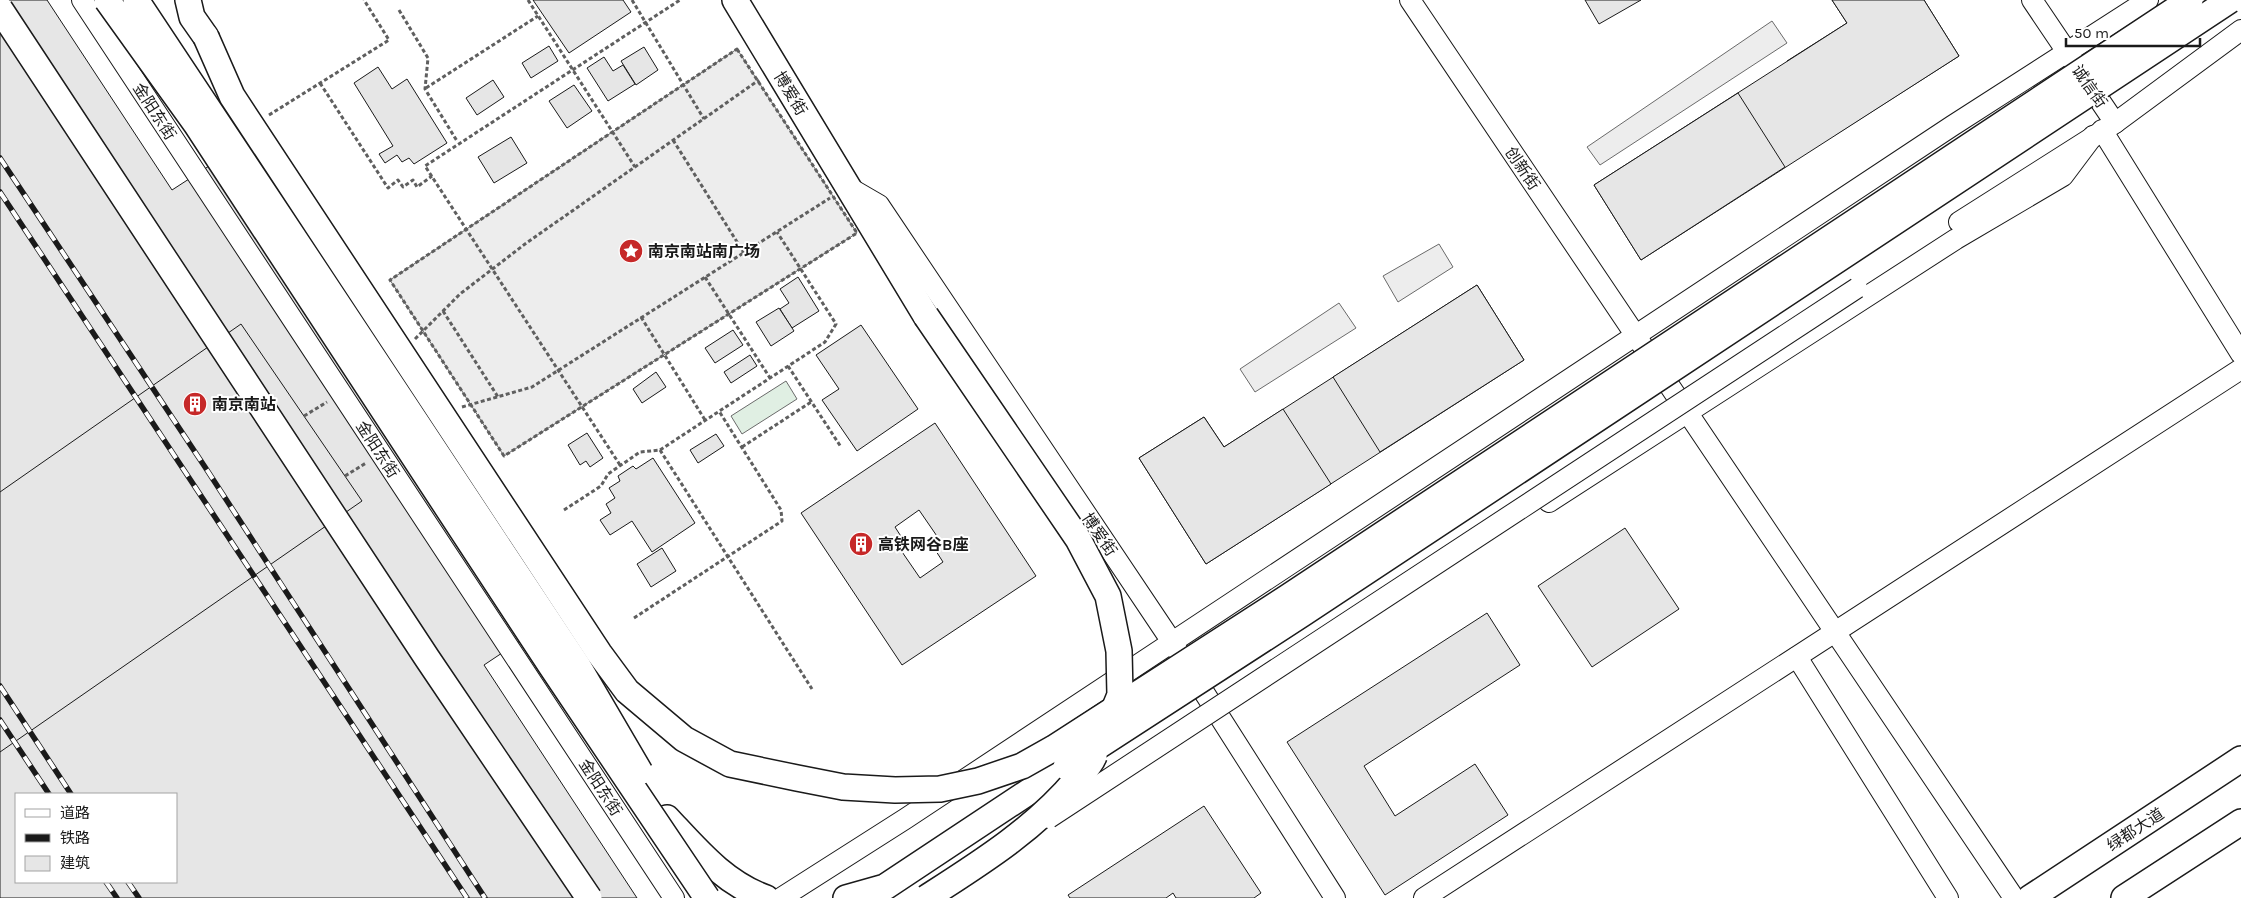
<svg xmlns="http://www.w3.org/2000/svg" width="2241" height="898" font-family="Karla,'Noto Sans SC',sans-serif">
  <rect width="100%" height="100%" fill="#fff"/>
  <!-- green -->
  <path fill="#e0efe3" stroke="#6a6a6a" d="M 786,381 L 797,399 L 742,434 L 731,416 Z"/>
  <!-- parking -->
  <g fill="#ededed" stroke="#6a6a6a">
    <path d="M 1772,21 L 1787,43 L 1600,165 L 1587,147 Z"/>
    <path d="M 737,49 L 857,233 L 504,456 L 390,280 Z"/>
    <path d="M 1439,244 L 1453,267 L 1398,302 L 1383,276 Z"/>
    <path d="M 1339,303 L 1356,328 L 1255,392 L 1240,369 Z"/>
  </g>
  <!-- building -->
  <g fill="#e6e6e6" stroke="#1a1a1a" fill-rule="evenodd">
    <path d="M 0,0 L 47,0 L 172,190 L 226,155 L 538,629 L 484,665 L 637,898 L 0,898 ZM 16,794 L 176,794 L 176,882 L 16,882 Z"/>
    <path d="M 533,0 L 623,0 L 631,12 L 569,53 Z"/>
    <path d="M 1585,0 L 1641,0 L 1599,24 Z"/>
    <path d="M 1832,0 L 1924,0 L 1959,56 L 1835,135 L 1787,61 L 1847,23 Z"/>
    <path d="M 1832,0 L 1924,0 L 1959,56 L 1641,260 L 1594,185 L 1847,23 Z"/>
    <path d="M 549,46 L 558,61 L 531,78 L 522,63 Z"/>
    <path d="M 644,47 L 658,70 L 636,85 L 621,61 Z"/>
    <path d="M 604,57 L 613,71 L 623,65 L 635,84 L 608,101 L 587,68 Z"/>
    <path d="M 378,67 L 392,89 L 407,79 L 447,143 L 414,164 L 409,158 L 402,162 L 397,155 L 385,163 L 379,154 L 393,146 L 354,83 Z"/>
    <path d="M 493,80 L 504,97 L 477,115 L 466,98 Z"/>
    <path d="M 574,85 L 592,111 L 567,128 L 549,101 Z"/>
    <path d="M 1738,93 L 1785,167 L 1641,260 L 1594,185 Z"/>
    <path d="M 511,137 L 527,163 L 494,183 L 478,157 Z"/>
    <path d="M 798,277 L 819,311 L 792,328 L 780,309 L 789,303 L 780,289 Z"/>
    <path d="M 1477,285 L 1524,360 L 1206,564 L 1139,458 L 1204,417 L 1224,447 Z"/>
    <path d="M 1477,285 L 1524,360 L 1380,452 L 1333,377 Z"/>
    <path d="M 779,308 L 794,331 L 771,346 L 756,322 Z"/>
    <path d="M 241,324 L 362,501 L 0,752 L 0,492 Z"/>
    <path d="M 861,325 L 918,409 L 857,451 L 822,400 L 839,389 L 816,355 Z"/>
    <path d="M 733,330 L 743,345 L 715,363 L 705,348 Z"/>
    <path d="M 750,355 L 757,366 L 731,383 L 724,372 Z"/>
    <path d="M 656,372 L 666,387 L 642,403 L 633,389 Z"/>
    <path d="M 1283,409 L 1331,484 L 1206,564 L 1139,458 L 1204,417 L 1224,447 Z"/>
    <path d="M 935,423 L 1036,576 L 902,665 L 801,513 ZM 919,510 L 941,542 L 934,548 L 943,562 L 920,578 L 898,546 L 904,541 L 895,527 Z"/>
    <path d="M 587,433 L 603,458 L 590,467 L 586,461 L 580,465 L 568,445 Z"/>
    <path d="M 716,434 L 724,446 L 698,463 L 690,450 Z"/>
    <path d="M 653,458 L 695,523 L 652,552 L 632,521 L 610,535 L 600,520 L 611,513 L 606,504 L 615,498 L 609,488 L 620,481 L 618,476 L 633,466 L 636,469 Z"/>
    <path d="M 1625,528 L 1679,609 L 1592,667 L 1538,586 Z"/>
    <path d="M 662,548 L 676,571 L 651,587 L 637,564 Z"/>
    <path d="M 1487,613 L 1520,665 L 1364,766 L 1395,816 L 1475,764 L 1508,815 L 1385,895 L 1287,742 Z"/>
    <path d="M 1204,806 L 1261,893 L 1254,898 L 1176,898 L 1173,893 L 1166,898 L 1070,898 L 1068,895 Z"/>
  </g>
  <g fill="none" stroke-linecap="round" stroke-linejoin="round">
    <!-- minor casing -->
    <g stroke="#1a1a1a" stroke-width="22">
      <g id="minor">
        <path d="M 82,0 L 674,898"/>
        <path d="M 1410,0 L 2014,898"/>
        <path d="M 2032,0 L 2115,123"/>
        <path d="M 2102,130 L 2241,354"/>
        <path d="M 848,187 L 879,205 L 1172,642 L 1335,898"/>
        <path d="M 1959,222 L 2115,123 L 2241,30"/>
        <path d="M 1549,502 L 1956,239 L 2063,176 L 2093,136"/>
        <path d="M 1797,657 L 1948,898"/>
        <path d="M 781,898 L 905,819 L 1952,126 L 2148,0"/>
        <path d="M 1424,898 L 2241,369"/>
      </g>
    </g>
    <!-- major casing -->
    <g stroke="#1a1a1a" stroke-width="28">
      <g id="major">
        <path d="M 188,0 L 192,17 L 206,37"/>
        <path d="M 735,0 L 926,316"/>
        <path d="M 667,818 C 697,850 724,883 766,898"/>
        <path d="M 846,898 L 885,887 L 1066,767"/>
        <path d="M 2030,898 L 2241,759"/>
        <path d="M 2124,898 L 2241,822"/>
      </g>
    </g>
    <!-- path -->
    <g stroke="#5f5f5f" stroke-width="3" stroke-dasharray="4 2.5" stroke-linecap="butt">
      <path d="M 528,0 L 635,167"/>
      <path d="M 632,0 L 704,119"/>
      <path d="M 399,10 L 428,58 L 425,89 L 457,141"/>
      <path d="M 737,49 L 857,233 L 504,456 L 390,280 Z"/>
      <path d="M 320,83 L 388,188 L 398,180 L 403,187 L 413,180 L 417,187 L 432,176"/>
      <path d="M 426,88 L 538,16"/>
      <path d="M 269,115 L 389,40 L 364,0"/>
      <path d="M 673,140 L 744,253"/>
      <path d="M 705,277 L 770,378"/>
      <path d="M 443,311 L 498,397"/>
      <path d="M 641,317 L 705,420"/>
      <path d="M 415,339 L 460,294 L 525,244 L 759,80"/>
      <path d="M 788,366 L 841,447"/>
      <path d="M 462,407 L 532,387 L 830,198"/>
      <path d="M 304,416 L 327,402"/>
      <path d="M 742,447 L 811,402"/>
      <path d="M 660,450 L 812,689"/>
      <path d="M 620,465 L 425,166 L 680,0"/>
      <path d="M 345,476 L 366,463"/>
      <path d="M 564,510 L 601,486 L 608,474 L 640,452 L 660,450 L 825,342 L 836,324 L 777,232"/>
      <path d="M 634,618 L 782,521 L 781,510 L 719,411"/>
    </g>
    <!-- minor -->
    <use href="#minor" stroke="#fff" stroke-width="20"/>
    <!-- major -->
    <use href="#major" stroke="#fff" stroke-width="25"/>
    <!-- rail casing -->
    <g stroke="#1a1a1a" stroke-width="5.5">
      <g id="rail">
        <path d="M 0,158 L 205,467 L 485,898"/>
        <path d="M 0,192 L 467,898"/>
        <path d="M 0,686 L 71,794"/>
        <path d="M 0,720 L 49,794"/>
        <path d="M 106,882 L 117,898"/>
        <path d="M 128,882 L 139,898"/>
      </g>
    </g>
    <!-- rail -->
    <use href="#rail" stroke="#fff" stroke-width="4" stroke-dasharray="11" stroke-linecap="butt"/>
    <!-- minor-bridge casing -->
    <g stroke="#1a1a1a" stroke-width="22" stroke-linecap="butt">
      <path id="minor-bridge" d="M 1049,818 L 1857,288"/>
    </g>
    <!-- major-bridge casing -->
    <g stroke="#1a1a1a" stroke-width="28" stroke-linecap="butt">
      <g id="major-bridge">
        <path d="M 107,0 L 196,124 L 551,666 L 707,898"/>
        <path d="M 136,0 L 578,666 L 640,772"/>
        <path d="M 0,9 L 427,658 L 589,898"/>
        <path d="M 206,37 L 232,96 L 599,653 L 627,691 L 684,739 L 730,764 L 797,778 L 843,787 L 895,790 L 940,789 L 978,781 L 1022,766 L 1054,748 L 1288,597 L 2190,0"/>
        <path d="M 926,316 L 1078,539 L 1108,596 L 1119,651 L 1120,695 L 1111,717"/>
        <path d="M 1066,767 L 1302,614 L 2230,0"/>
        <path d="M 926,898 C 979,864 1035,829 1076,780 C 1082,773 1091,765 1094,756"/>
      </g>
    </g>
    <!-- minor-bridge -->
    <use href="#minor-bridge" stroke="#fff" stroke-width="20"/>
    <!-- major-bridge -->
    <use href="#major-bridge" stroke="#fff" stroke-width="25"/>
  </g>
  <!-- icons -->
  <defs>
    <g id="sight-disc" transform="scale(1.25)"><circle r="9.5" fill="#c62828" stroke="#fff"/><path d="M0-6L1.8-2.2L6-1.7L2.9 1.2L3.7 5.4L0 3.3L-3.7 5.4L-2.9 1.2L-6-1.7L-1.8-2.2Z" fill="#fff"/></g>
    <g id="building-disc" transform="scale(1.25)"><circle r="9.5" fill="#c62828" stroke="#fff"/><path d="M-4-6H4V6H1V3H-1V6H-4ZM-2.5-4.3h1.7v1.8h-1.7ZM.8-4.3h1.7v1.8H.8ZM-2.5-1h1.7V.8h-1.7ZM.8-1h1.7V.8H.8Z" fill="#fff"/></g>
  </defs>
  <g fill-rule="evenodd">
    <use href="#sight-disc" x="631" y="251"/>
    <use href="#building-disc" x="195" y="404"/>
    <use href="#building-disc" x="861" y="544"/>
  </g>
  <g text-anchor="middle" stroke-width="4" stroke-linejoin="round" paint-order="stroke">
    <!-- street labels -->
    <g font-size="16" fill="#1a1a1a" stroke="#fff">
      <text transform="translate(2090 86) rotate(55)" y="6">诚信街</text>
      <text transform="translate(791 93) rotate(59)" y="6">博爱街</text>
      <text transform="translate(155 111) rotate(57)" y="6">金阳东街</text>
      <text transform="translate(1523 168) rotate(56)" y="6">创新街</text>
      <text transform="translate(378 449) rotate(57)" y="6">金阳东街</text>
      <text transform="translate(1100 534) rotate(56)" y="6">博爱街</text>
      <text transform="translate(601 787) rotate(57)" y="6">金阳东街</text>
      <text transform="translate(2135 829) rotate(-33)" y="6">绿都大道</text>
    </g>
    <!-- poi labels -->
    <g font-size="16" font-weight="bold" fill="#1a1a1a" stroke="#fff" text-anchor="start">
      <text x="648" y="257">南京南站南广场</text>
      <text x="212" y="410">南京南站</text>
      <text x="878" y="550">高铁网谷B座</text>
    </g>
  </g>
  <!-- legend -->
  <rect x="15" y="793" width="162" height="90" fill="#ffffff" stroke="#a3a3a3"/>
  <rect x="25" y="809" width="25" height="8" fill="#ffffff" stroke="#a3a3a3"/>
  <text x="60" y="818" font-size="15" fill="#1a1a1a">道路</text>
  <rect x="25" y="834" width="25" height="8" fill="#1a1a1a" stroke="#a3a3a3"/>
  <text x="60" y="843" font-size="15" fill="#1a1a1a">铁路</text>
  <rect x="25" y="856" width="25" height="15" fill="#e6e6e6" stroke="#a3a3a3"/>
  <text x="60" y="868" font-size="15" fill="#1a1a1a">建筑</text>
  <!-- scale -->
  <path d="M2066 38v8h134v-8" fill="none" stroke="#1a1a1a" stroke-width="2.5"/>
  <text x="2074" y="38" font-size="15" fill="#1a1a1a" stroke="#ffffff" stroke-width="4" paint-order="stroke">50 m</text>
</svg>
